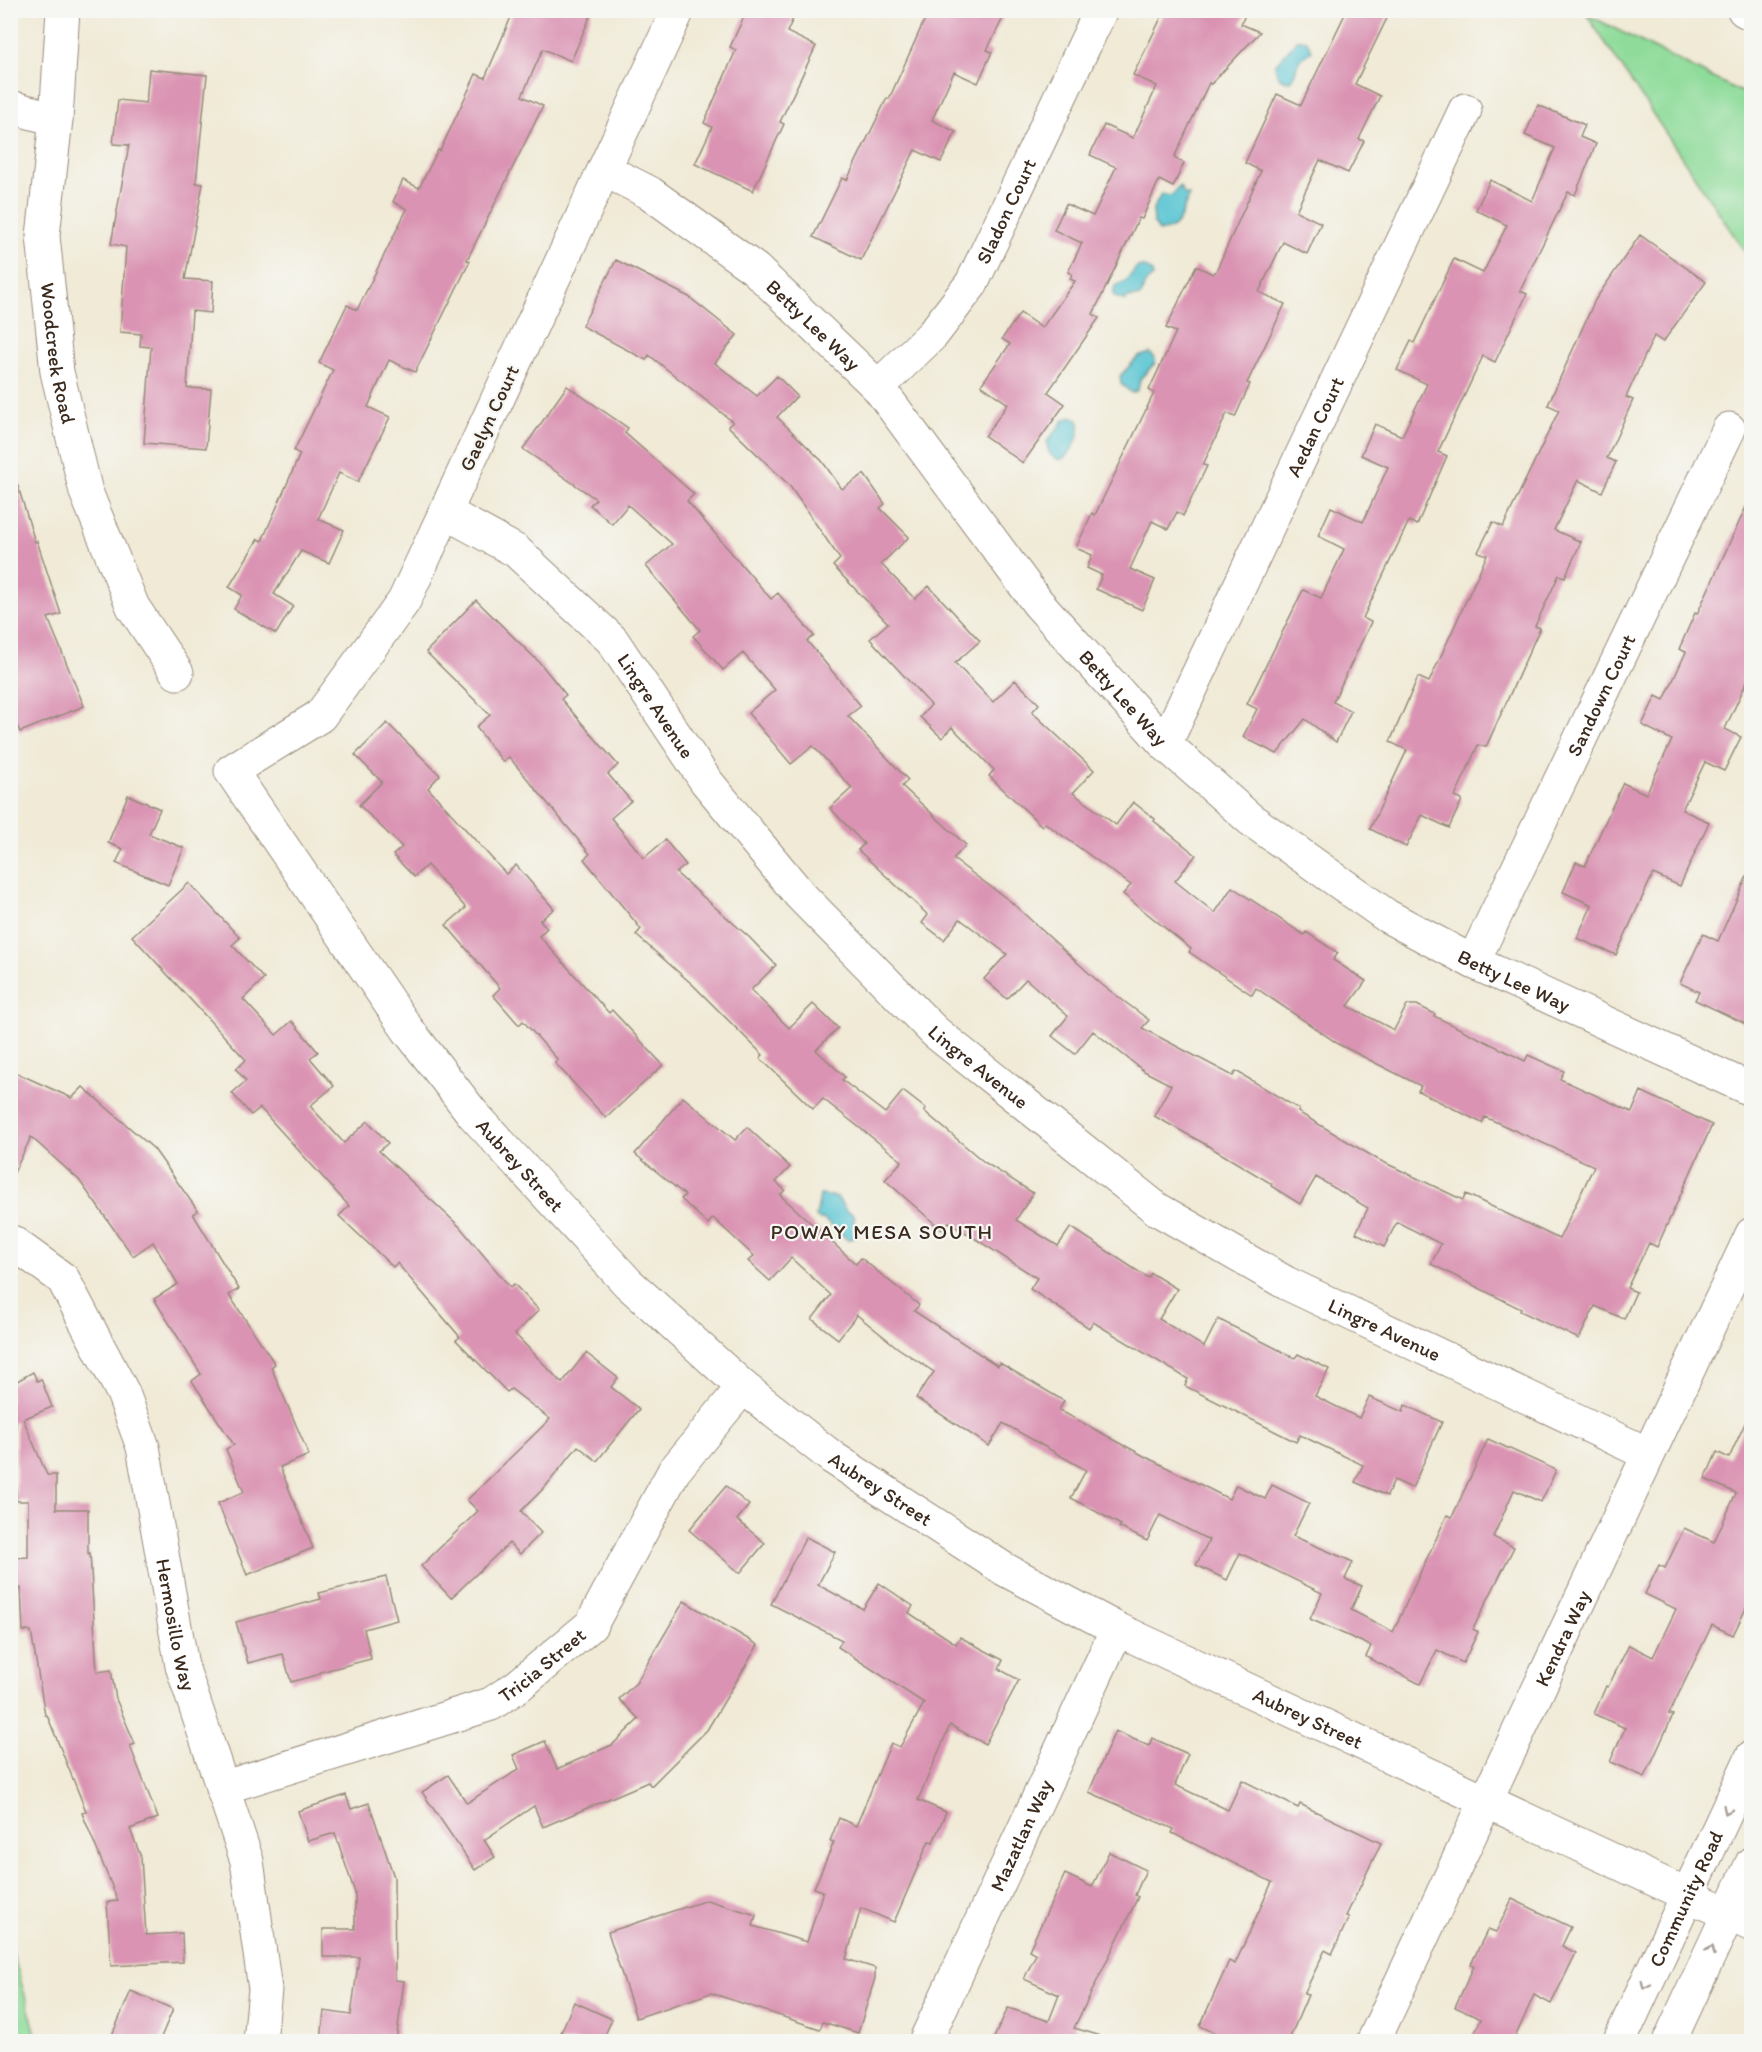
<svg xmlns="http://www.w3.org/2000/svg" width="1762" height="2052" font-family="Itim,sans-serif">
  <rect width="100%" height="100%" fill="#f6f6f2"/>
  <filter id="ink" filterUnits="userSpaceOnUse"><feTurbulence type="fractalNoise" baseFrequency=".0167" numOctaves="2"/><feDisplacementMap in="SourceGraphic" scale="12" xChannelSelector="R" yChannelSelector="G"/><feConvolveMatrix kernelMatrix="1 2 1 2 8 2 1 2 1" color-interpolation-filters="sRGB"/></filter>
  <filter id="wash" filterUnits="userSpaceOnUse"><feTurbulence type="fractalNoise" baseFrequency=".008" numOctaves="4" result="noise"/><feDisplacementMap in="SourceGraphic" scale="24" xChannelSelector="R" yChannelSelector="G"/><feGaussianBlur stdDeviation="1.35" result="paint"/><feColorMatrix in="noise" values="0 0 0 0 0 0 0 0 0 0 0 0 0 0 0 0 0 1.4 0 .05"/><feComposite in="paint" operator="in"/></filter>
  <g filter="url(#wash)">
    <rect width="100%" height="100%" fill="#f0ead6"/>
    <!-- green -->
    <g fill="#8edb9a" stroke="#64825c" stroke-width="1.5">
      <path d="M 1586,14 L 1751,97 L 1751,261 Z"/>
      <path d="M 11,1947 L 38,2041 L 11,2041 Z"/>
    </g>
    <!-- water -->
    <g fill="#5bc6d3" stroke="#4b7878" stroke-width="1.5">
      <path d="M 1297,40 L 1306,40 L 1312,50 C 1308,55 1303,55 1299,61 C 1295,67 1297,74 1291,81 C 1280,81 1276,76 1275,65 Z"/>
      <path d="M 1180,186 L 1185,195 L 1189,195 C 1183,210 1180,232 1159,231 L 1153,222 L 1153,210 L 1161,194 L 1171,196 Z"/>
      <path d="M 1137,267 L 1145,267 L 1152,272 L 1153,277 L 1145,283 L 1141,296 L 1127,298 L 1126,301 L 1115,297 L 1113,294 L 1115,286 L 1126,281 Z"/>
      <path d="M 1150,353 L 1155,358 L 1155,363 L 1140,379 L 1138,390 L 1132,393 L 1121,384 L 1120,376 L 1138,357 Z"/>
      <path d="M 1073,417 L 1078,420 C 1083,432 1072,455 1060,460 C 1049,456 1048,453 1047,442 L 1065,419 Z"/>
      <path d="M 820,1195 L 837,1197 L 847,1212 L 850,1212 L 855,1218 L 853,1220 L 858,1230 L 857,1235 L 848,1240 L 823,1219 L 820,1220 L 816,1217 Z"/>
    </g>
    <g id="blocks">
      <!-- building -->
      <g fill="#da93b2">
        <path d="M 514,10 L 593,10 L 571,61 L 543,49 L 522,96 L 543,106 L 467,260 L 470,261 L 415,372 L 389,360 L 368,407 L 390,417 L 358,482 L 339,473 L 318,519 L 344,530 L 329,563 L 301,551 L 274,594 L 293,606 L 276,634 L 234,609 L 242,595 L 229,587 L 258,539 L 262,541 L 300,454 L 294,451 L 333,370 L 319,363 L 347,305 L 357,310 L 407,209 L 393,202 L 403,180 L 419,188 L 438,150 L 440,151 L 476,74 L 485,78 Z"/>
        <path d="M 747,10 L 797,10 L 787,32 L 816,46 L 780,122 L 784,124 L 753,191 L 695,164 L 712,127 L 704,123 L 736,50 L 730,47 Z"/>
        <path d="M 929,10 L 1007,10 L 987,50 L 992,52 L 978,83 L 954,72 L 932,120 L 956,132 L 941,162 L 915,150 L 861,260 L 813,237 L 842,178 L 847,180 L 887,98 L 889,99 Z"/>
        <path d="M 1165,10 L 1247,10 L 1241,24 L 1260,32 L 1211,84 L 1209,83 L 1174,158 L 1184,163 L 1173,187 L 1159,180 L 1142,219 L 1139,218 L 1093,314 L 1099,318 L 1048,392 L 1065,404 L 1023,463 L 985,436 L 1008,404 L 981,385 L 1010,344 L 1002,339 L 1020,313 L 1042,328 L 1075,281 L 1070,279 L 1072,274 L 1068,272 L 1082,243 L 1054,230 L 1066,204 L 1093,216 L 1116,167 L 1090,155 L 1104,125 L 1133,138 L 1157,86 L 1133,75 Z"/>
        <path d="M 1347,10 L 1391,10 L 1355,84 L 1380,96 L 1359,139 L 1364,141 L 1348,173 L 1320,160 L 1296,211 L 1321,223 L 1307,254 L 1283,242 L 1259,292 L 1285,304 L 1247,383 L 1250,384 L 1235,417 L 1227,413 L 1203,465 L 1207,466 L 1183,516 L 1177,512 L 1168,529 L 1152,521 L 1130,569 L 1155,580 L 1142,610 L 1096,589 L 1102,575 L 1087,568 L 1092,555 L 1076,548 L 1092,513 L 1095,515 L 1154,393 L 1149,390 L 1176,332 L 1166,328 L 1196,266 L 1213,274 L 1216,271 L 1261,171 L 1245,163 L 1277,94 L 1301,105 Z"/>
        <path d="M 149,69 L 207,75 L 196,183 L 203,184 L 185,279 L 213,281 L 211,313 L 192,311 L 187,388 L 211,389 L 206,448 L 144,443 L 151,347 L 140,346 L 141,334 L 120,332 L 126,247 L 111,244 L 129,145 L 113,144 L 118,100 L 146,103 Z"/>
        <path d="M 1538,105 L 1585,125 L 1580,137 L 1596,144 L 1575,195 L 1568,192 L 1520,291 L 1527,294 L 1495,362 L 1483,356 L 1438,452 L 1447,456 L 1417,525 L 1409,521 L 1363,618 L 1371,622 L 1333,702 L 1351,711 L 1336,742 L 1305,719 L 1277,754 L 1243,737 L 1257,709 L 1247,704 L 1303,590 L 1321,598 L 1344,549 L 1318,536 L 1331,507 L 1363,522 L 1388,467 L 1361,455 L 1375,424 L 1402,436 L 1427,384 L 1397,370 L 1411,341 L 1414,343 L 1454,259 L 1483,273 L 1507,225 L 1476,210 L 1490,180 L 1532,201 L 1555,148 L 1525,135 Z"/>
        <path d="M 1640,235 L 1706,282 L 1663,342 L 1654,336 L 1626,397 L 1633,400 L 1607,458 L 1616,462 L 1602,492 L 1578,480 L 1554,530 L 1581,542 L 1565,577 L 1559,575 L 1535,626 L 1540,628 L 1486,747 L 1478,745 L 1455,797 L 1462,800 L 1449,828 L 1422,815 L 1406,847 L 1370,829 L 1407,750 L 1390,742 L 1418,677 L 1429,682 L 1487,555 L 1478,552 L 1493,522 L 1503,527 L 1559,410 L 1548,405 L 1595,300 Z"/>
        <path d="M 616,260 L 689,297 L 737,335 L 715,363 L 757,396 L 777,376 L 797,396 L 777,417 L 822,461 L 842,489 L 864,474 L 885,504 L 880,508 L 909,537 L 881,564 L 915,599 L 929,586 L 980,641 L 955,663 L 993,702 L 1015,680 L 1039,704 L 1032,712 L 1094,770 L 1073,793 L 1116,825 L 1133,802 L 1155,819 L 1154,821 L 1196,855 L 1175,881 L 1215,913 L 1232,887 L 1304,935 L 1306,932 L 1338,953 L 1333,960 L 1366,981 L 1348,1006 L 1394,1030 L 1407,1005 L 1417,1005 L 1435,1014 L 1434,1016 L 1525,1061 L 1528,1055 L 1564,1071 L 1560,1079 L 1632,1112 L 1641,1091 L 1712,1125 L 1657,1247 L 1649,1243 L 1627,1288 L 1636,1292 L 1624,1319 L 1595,1306 L 1579,1339 L 1520,1311 L 1521,1309 L 1431,1264 L 1441,1244 L 1397,1222 L 1384,1247 L 1356,1233 L 1368,1208 L 1316,1177 L 1300,1204 L 1271,1186 L 1272,1184 L 1205,1144 L 1154,1116 L 1171,1085 L 1144,1071 L 1093,1031 L 1075,1054 L 1052,1036 L 1068,1016 L 1026,979 L 1007,999 L 984,979 L 1007,954 L 960,919 L 944,940 L 922,923 L 928,915 L 858,850 L 864,844 L 830,808 L 852,788 L 813,746 L 791,764 L 748,713 L 775,690 L 743,653 L 723,670 L 693,636 L 700,630 L 646,566 L 672,544 L 628,505 L 612,524 L 590,505 L 596,499 L 523,449 L 567,386 L 628,428 L 625,433 L 694,494 L 687,501 L 771,599 L 778,593 L 814,636 L 807,641 L 861,706 L 848,716 L 908,780 L 902,786 L 966,845 L 953,859 L 1010,901 L 1101,984 L 1149,1020 L 1142,1028 L 1233,1076 L 1236,1071 L 1299,1109 L 1298,1112 L 1377,1159 L 1463,1200 L 1466,1194 L 1559,1239 L 1594,1166 L 1485,1117 L 1482,1123 L 1418,1091 L 1421,1086 L 1340,1045 L 1256,988 L 1252,995 L 1189,952 L 1191,949 L 1123,894 L 1131,885 L 1045,823 L 1042,826 L 989,776 L 994,770 L 952,727 L 942,738 L 920,717 L 931,705 L 870,639 L 888,623 L 833,566 L 840,559 L 789,485 L 728,426 L 733,422 L 649,355 L 646,360 L 582,326 Z"/>
        <path d="M 17,483 L 35,542 L 37,541 L 61,614 L 48,618 L 84,706 L 20,732 L 10,710 L 10,484 Z"/>
        <path d="M 1752,494 L 1752,670 L 1725,729 L 1741,737 L 1724,771 L 1705,762 L 1682,810 L 1709,822 L 1680,886 L 1653,874 L 1616,955 L 1577,938 L 1592,905 L 1563,892 L 1576,862 L 1585,866 L 1623,783 L 1646,794 L 1672,740 L 1642,725 L 1656,696 L 1664,700 L 1686,652 L 1679,649 L 1695,613 L 1697,614 Z"/>
        <path d="M 476,600 L 540,663 L 566,695 L 561,699 L 618,765 L 608,774 L 631,801 L 611,818 L 644,858 L 665,840 L 686,865 L 676,873 L 749,937 L 776,965 L 751,990 L 789,1028 L 813,1004 L 838,1028 L 816,1050 L 845,1077 L 842,1080 L 885,1113 L 903,1091 L 926,1109 L 924,1111 L 984,1162 L 1033,1193 L 1016,1220 L 1058,1246 L 1071,1227 L 1148,1278 L 1151,1273 L 1177,1289 L 1159,1319 L 1204,1347 L 1218,1319 L 1295,1358 L 1298,1354 L 1329,1369 L 1315,1396 L 1359,1418 L 1369,1397 L 1403,1412 L 1405,1405 L 1442,1422 L 1412,1488 L 1394,1480 L 1387,1496 L 1355,1482 L 1363,1465 L 1300,1435 L 1296,1442 L 1185,1386 L 1188,1379 L 1093,1322 L 1089,1328 L 1030,1289 L 1037,1278 L 949,1222 L 942,1230 L 885,1180 L 902,1161 L 823,1099 L 813,1109 L 760,1058 L 763,1055 L 692,984 L 636,935 L 641,929 L 584,859 L 590,854 L 509,757 L 503,762 L 476,727 L 490,715 L 426,652 Z"/>
        <path d="M 387,723 L 440,775 L 428,788 L 506,874 L 516,865 L 554,909 L 540,920 L 547,928 L 539,936 L 609,1013 L 612,1010 L 663,1065 L 606,1118 L 555,1063 L 558,1060 L 523,1021 L 519,1025 L 493,995 L 500,988 L 446,925 L 466,908 L 427,865 L 414,877 L 393,855 L 402,847 L 359,805 L 382,782 L 355,755 Z"/>
        <path d="M 128,795 L 160,809 L 149,834 L 184,848 L 168,885 L 116,863 L 123,849 L 108,843 Z"/>
        <path d="M 1752,865 L 1752,1027 L 1695,1000 L 1699,992 L 1680,983 L 1703,934 L 1718,941 Z"/>
        <path d="M 189,883 L 240,938 L 232,945 L 264,979 L 243,999 L 276,1035 L 292,1021 L 318,1052 L 310,1058 L 334,1086 L 310,1106 L 344,1143 L 368,1121 L 388,1143 L 379,1151 L 460,1227 L 510,1287 L 514,1284 L 539,1310 L 515,1334 L 562,1383 L 586,1353 L 618,1378 L 611,1387 L 639,1409 L 597,1461 L 578,1446 L 546,1486 L 521,1511 L 541,1533 L 520,1554 L 509,1543 L 451,1598 L 421,1566 L 478,1511 L 467,1500 L 550,1419 L 511,1389 L 507,1392 L 456,1340 L 460,1337 L 397,1263 L 393,1267 L 339,1216 L 349,1206 L 260,1108 L 251,1115 L 232,1093 L 246,1081 L 236,1069 L 246,1060 L 132,936 Z"/>
        <path d="M 10,1070 L 72,1098 L 83,1087 L 154,1149 L 198,1211 L 193,1214 L 239,1289 L 229,1295 L 275,1364 L 271,1367 L 309,1455 L 280,1467 L 313,1548 L 247,1575 L 218,1503 L 244,1492 L 226,1449 L 234,1445 L 192,1381 L 201,1374 L 154,1299 L 178,1284 L 153,1242 L 133,1256 L 79,1180 L 31,1137 L 10,1181 Z"/>
        <path d="M 683,1097 L 735,1140 L 747,1127 L 790,1167 L 776,1182 L 785,1190 L 780,1195 L 856,1264 L 861,1258 L 919,1305 L 914,1311 L 998,1366 L 1000,1363 L 1064,1401 L 1059,1410 L 1144,1456 L 1229,1499 L 1236,1485 L 1265,1499 L 1272,1485 L 1309,1503 L 1293,1536 L 1353,1562 L 1345,1579 L 1362,1586 L 1351,1610 L 1393,1632 L 1447,1515 L 1452,1517 L 1488,1439 L 1556,1470 L 1541,1502 L 1514,1490 L 1493,1537 L 1514,1547 L 1473,1629 L 1478,1632 L 1463,1663 L 1437,1650 L 1420,1684 L 1366,1657 L 1371,1646 L 1310,1619 L 1322,1593 L 1240,1553 L 1227,1580 L 1196,1565 L 1209,1540 L 1160,1515 L 1147,1541 L 1119,1527 L 1121,1525 L 1071,1498 L 1086,1470 L 1003,1423 L 989,1446 L 916,1398 L 934,1372 L 898,1348 L 857,1315 L 838,1339 L 812,1319 L 831,1295 L 791,1258 L 770,1281 L 748,1261 L 754,1256 L 713,1218 L 708,1224 L 681,1199 L 685,1195 L 635,1154 Z"/>
        <path d="M 33,1372 L 37,1381 L 41,1379 L 52,1407 L 23,1419 L 47,1475 L 56,1475 L 56,1509 L 88,1509 L 88,1554 L 90,1553 L 97,1672 L 111,1670 L 116,1699 L 135,1744 L 130,1746 L 158,1818 L 130,1829 L 141,1857 L 146,1935 L 182,1933 L 183,1962 L 111,1966 L 107,1902 L 118,1901 L 82,1813 L 86,1811 L 47,1715 L 45,1715 L 31,1631 L 23,1631 L 21,1588 L 10,1588 L 10,1558 L 28,1557 L 28,1501 L 16,1501 L 16,1422 L 10,1424 L 10,1385 Z"/>
        <path d="M 1752,1408 L 1752,1596 L 1733,1635 L 1712,1625 L 1669,1714 L 1673,1715 L 1645,1777 L 1610,1762 L 1625,1728 L 1594,1714 L 1606,1686 L 1608,1687 L 1629,1645 L 1653,1657 L 1676,1609 L 1645,1594 L 1659,1565 L 1665,1568 L 1684,1528 L 1714,1542 L 1736,1493 L 1705,1479 L 1717,1452 L 1729,1458 Z"/>
        <path d="M 726,1486 L 749,1505 L 737,1520 L 765,1543 L 740,1573 L 689,1530 Z"/>
        <path d="M 806,1537 L 835,1552 L 818,1585 L 863,1609 L 879,1583 L 913,1606 L 909,1613 L 956,1644 L 960,1637 L 1003,1660 L 999,1669 L 1019,1680 L 985,1744 L 950,1725 L 918,1800 L 946,1812 L 933,1842 L 929,1841 L 894,1922 L 861,1908 L 846,1959 L 875,1968 L 875,1978 L 858,2033 L 823,2022 L 820,2029 L 711,1993 L 636,2018 L 608,1932 L 707,1900 L 756,1915 L 753,1926 L 807,1942 L 823,1891 L 814,1888 L 834,1842 L 830,1841 L 839,1818 L 856,1826 L 891,1743 L 900,1747 L 924,1703 L 838,1647 L 842,1640 L 771,1604 Z"/>
        <path d="M 386,1577 L 397,1620 L 364,1629 L 371,1659 L 320,1672 L 320,1674 L 291,1682 L 283,1654 L 248,1663 L 236,1622 L 321,1599 L 319,1593 Z"/>
        <path d="M 684,1601 L 758,1645 L 707,1730 L 651,1786 L 648,1782 L 543,1827 L 534,1806 L 484,1840 L 495,1857 L 475,1870 L 422,1792 L 448,1775 L 467,1803 L 519,1769 L 513,1755 L 545,1741 L 557,1769 L 612,1745 L 639,1719 L 619,1699 L 636,1683 Z"/>
        <path d="M 1115,1731 L 1149,1746 L 1152,1738 L 1188,1754 L 1175,1785 L 1228,1810 L 1242,1780 L 1298,1808 L 1300,1804 L 1381,1843 L 1346,1916 L 1349,1917 L 1332,1954 L 1325,1950 L 1304,1994 L 1308,1995 L 1288,2042 L 1234,2042 L 1200,2026 L 1229,1961 L 1235,1964 L 1272,1882 L 1172,1833 L 1174,1829 L 1089,1792 Z"/>
        <path d="M 346,1795 L 351,1809 L 369,1803 L 394,1877 L 395,1980 L 404,1981 L 396,2042 L 321,2042 L 324,2011 L 351,2015 L 359,1957 L 323,1957 L 323,1929 L 355,1929 L 355,1893 L 335,1833 L 308,1841 L 298,1811 Z"/>
        <path d="M 1109,1852 L 1146,1870 L 1135,1895 L 1138,1897 L 1074,2028 L 1098,2035 L 1097,2042 L 992,2042 L 1008,2008 L 1049,2021 L 1059,1995 L 1024,1979 L 1036,1954 L 1029,1950 L 1065,1874 L 1092,1887 Z"/>
        <path d="M 1512,1899 L 1571,1927 L 1562,1946 L 1576,1953 L 1551,2004 L 1534,1995 L 1513,2042 L 1470,2042 L 1481,2019 L 1455,2007 L 1474,1966 L 1471,1964 L 1488,1929 L 1496,1932 Z"/>
        <path d="M 131,1991 L 173,2009 L 159,2042 L 109,2042 Z"/>
        <path d="M 574,2002 L 612,2019 L 602,2042 L 557,2042 Z"/>
      </g>
    </g>
  </g>
  <g filter="url(#ink)">
    <use href="#blocks" fill-opacity="0" stroke="#968a7a" stroke-width="1.5"/>
    <g fill="none" stroke-linecap="round" stroke-linejoin="round">
      <!-- minor casing -->
      <g stroke="#968a7a" stroke-width="35">
        <g id="minor">
          <path id="s1" d="M 63,10 L 56,119 L 43,236 L 57,372 L 86,492 L 133,607 L 177,673"/>
          <path id="s2" d="M 678,10 L 404,601 L 320,716 L 231,771 L 408,1030 L 473,1114 L 628,1283 L 743,1387 L 833,1458 L 1004,1569 L 1117,1629 L 1752,1925"/>
          <path d="M 10,107 L 56,119"/>
          <path id="s3" d="M 605,170 L 650,193 L 755,269 L 878,387 L 1038,603 L 1165,744 L 1250,819 L 1387,916 L 1473,962 L 1752,1090"/>
          <path id="s4" d="M 878,387 L 933,334 L 972,283 L 1101,10"/>
          <path id="s5" d="M 445,512 L 516,551 L 612,640 L 706,781 L 801,896 L 935,1032 L 1157,1209 L 1286,1283 L 1648,1454"/>
          <path id="s6" d="M 1165,744 L 1465,110"/>
          <path id="s7" d="M 1473,962 L 1729,429"/>
          <path id="s8" d="M 12,1242 L 63,1279 L 123,1393 L 143,1447 L 182,1666 L 247,1861 L 265,1989 L 260,2042"/>
          <path id="s9" d="M 222,1788 L 491,1704 L 518,1686 L 591,1625 L 674,1471 L 743,1387"/>
          <path id="s10" d="M 925,2042 L 1117,1629"/>
          <path id="s11" d="M 1373,2042 L 1752,1234"/>
        </g>
      </g>
      <!-- major casing -->
      <g stroke="#968a7a" stroke-width="35">
        <g id="major">
          <path d="M 1744,10 L 1752,14"/>
          <path id="s12" d="M 1619,2042 L 1752,1757"/>
          <path d="M 1669,2042 L 1752,1863"/>
        </g>
      </g>
      <!-- minor -->
      <use href="#minor" stroke="#fff" stroke-width="33"/>
      <!-- major -->
      <use href="#major" stroke="#fff" stroke-width="33"/>
    </g>
    <!-- one-way arrows -->
    <defs><path id="oneway-chevron" d="M-2-3.5L2.5 0L-2 3.5" fill="none" stroke-width="1.6" stroke-linecap="round" stroke-linejoin="round" transform="scale(1.5)"/></defs>
    <g stroke="#a79f9a">
      <use href="#oneway-chevron" transform="translate(1727 1810) rotate(115)"/>
      <use href="#oneway-chevron" transform="translate(1711 1950) rotate(-65)"/>
      <use href="#oneway-chevron" transform="translate(1645 1985) rotate(115)"/>
    </g>
  </g>
  <g text-anchor="middle" stroke-width="4.5" stroke-linejoin="round" paint-order="stroke">
    <!-- street labels -->
    <g font-size="20" fill="#3b2a1e" stroke="#f6f6f2">
      <text dy="7" stroke="none"><textPath href="#s4" startOffset="220">Sladon Court</textPath></text>
      <text dy="7" stroke="none"><textPath href="#s3" startOffset="261">Betty Lee Way</textPath></text>
      <text dy="7" stroke="none"><textPath href="#s1" startOffset="345">Woodcreek Road</textPath></text>
      <text transform="translate(489 418) rotate(-65)" y="7">Gaelyn Court</text>
      <text dy="7" stroke="none"><textPath href="#s6" startOffset="351">Aedan Court</textPath></text>
      <text dy="7" stroke="none"><textPath href="#s7" startOffset="296">Sandown Court</textPath></text>
      <text dy="7" stroke="none"><textPath href="#s3" startOffset="747">Betty Lee Way</textPath></text>
      <text dy="7" stroke="none"><textPath href="#s5" startOffset="291">Lingre Avenue</textPath></text>
      <text dy="7" stroke="none"><textPath href="#s3" startOffset="1233">Betty Lee Way</textPath></text>
      <text dy="7" stroke="none"><textPath href="#s5" startOffset="777">Lingre Avenue</textPath></text>
      <text dy="7" stroke="none"><textPath href="#s2" startOffset="1388">Aubrey Street</textPath></text>
      <text dy="7" stroke="none"><textPath href="#s5" startOffset="1263">Lingre Avenue</textPath></text>
      <text dy="7" stroke="none"><textPath href="#s2" startOffset="1874">Aubrey Street</textPath></text>
      <text dy="7" stroke="none"><textPath href="#s8" startOffset="430">Hermosillo Way</textPath></text>
      <text dy="7" stroke="none"><textPath href="#s11" startOffset="446">Kendra Way</textPath></text>
      <text dy="7" stroke="none"><textPath href="#s9" startOffset="346">Tricia Street</textPath></text>
      <text dy="7" stroke="none"><textPath href="#s2" startOffset="2360">Aubrey Street</textPath></text>
      <text dy="7" stroke="none"><textPath href="#s10" startOffset="228">Mazatlan Way</textPath></text>
      <text dy="7" stroke="none"><textPath href="#s12" startOffset="158">Community Road</textPath></text>
    </g>
    <!-- neighbourhood labels -->
    <g font-size="21" letter-spacing="1.5" fill="#3b2a1e" stroke="#f6f6f2">
      <text x="882" y="1239">POWAY MESA SOUTH</text>
    </g>
  </g>
  <!-- margin -->
  <rect width="1762" height="2052" fill="none" stroke="#f6f6f2" stroke-width="36"/>
</svg>
